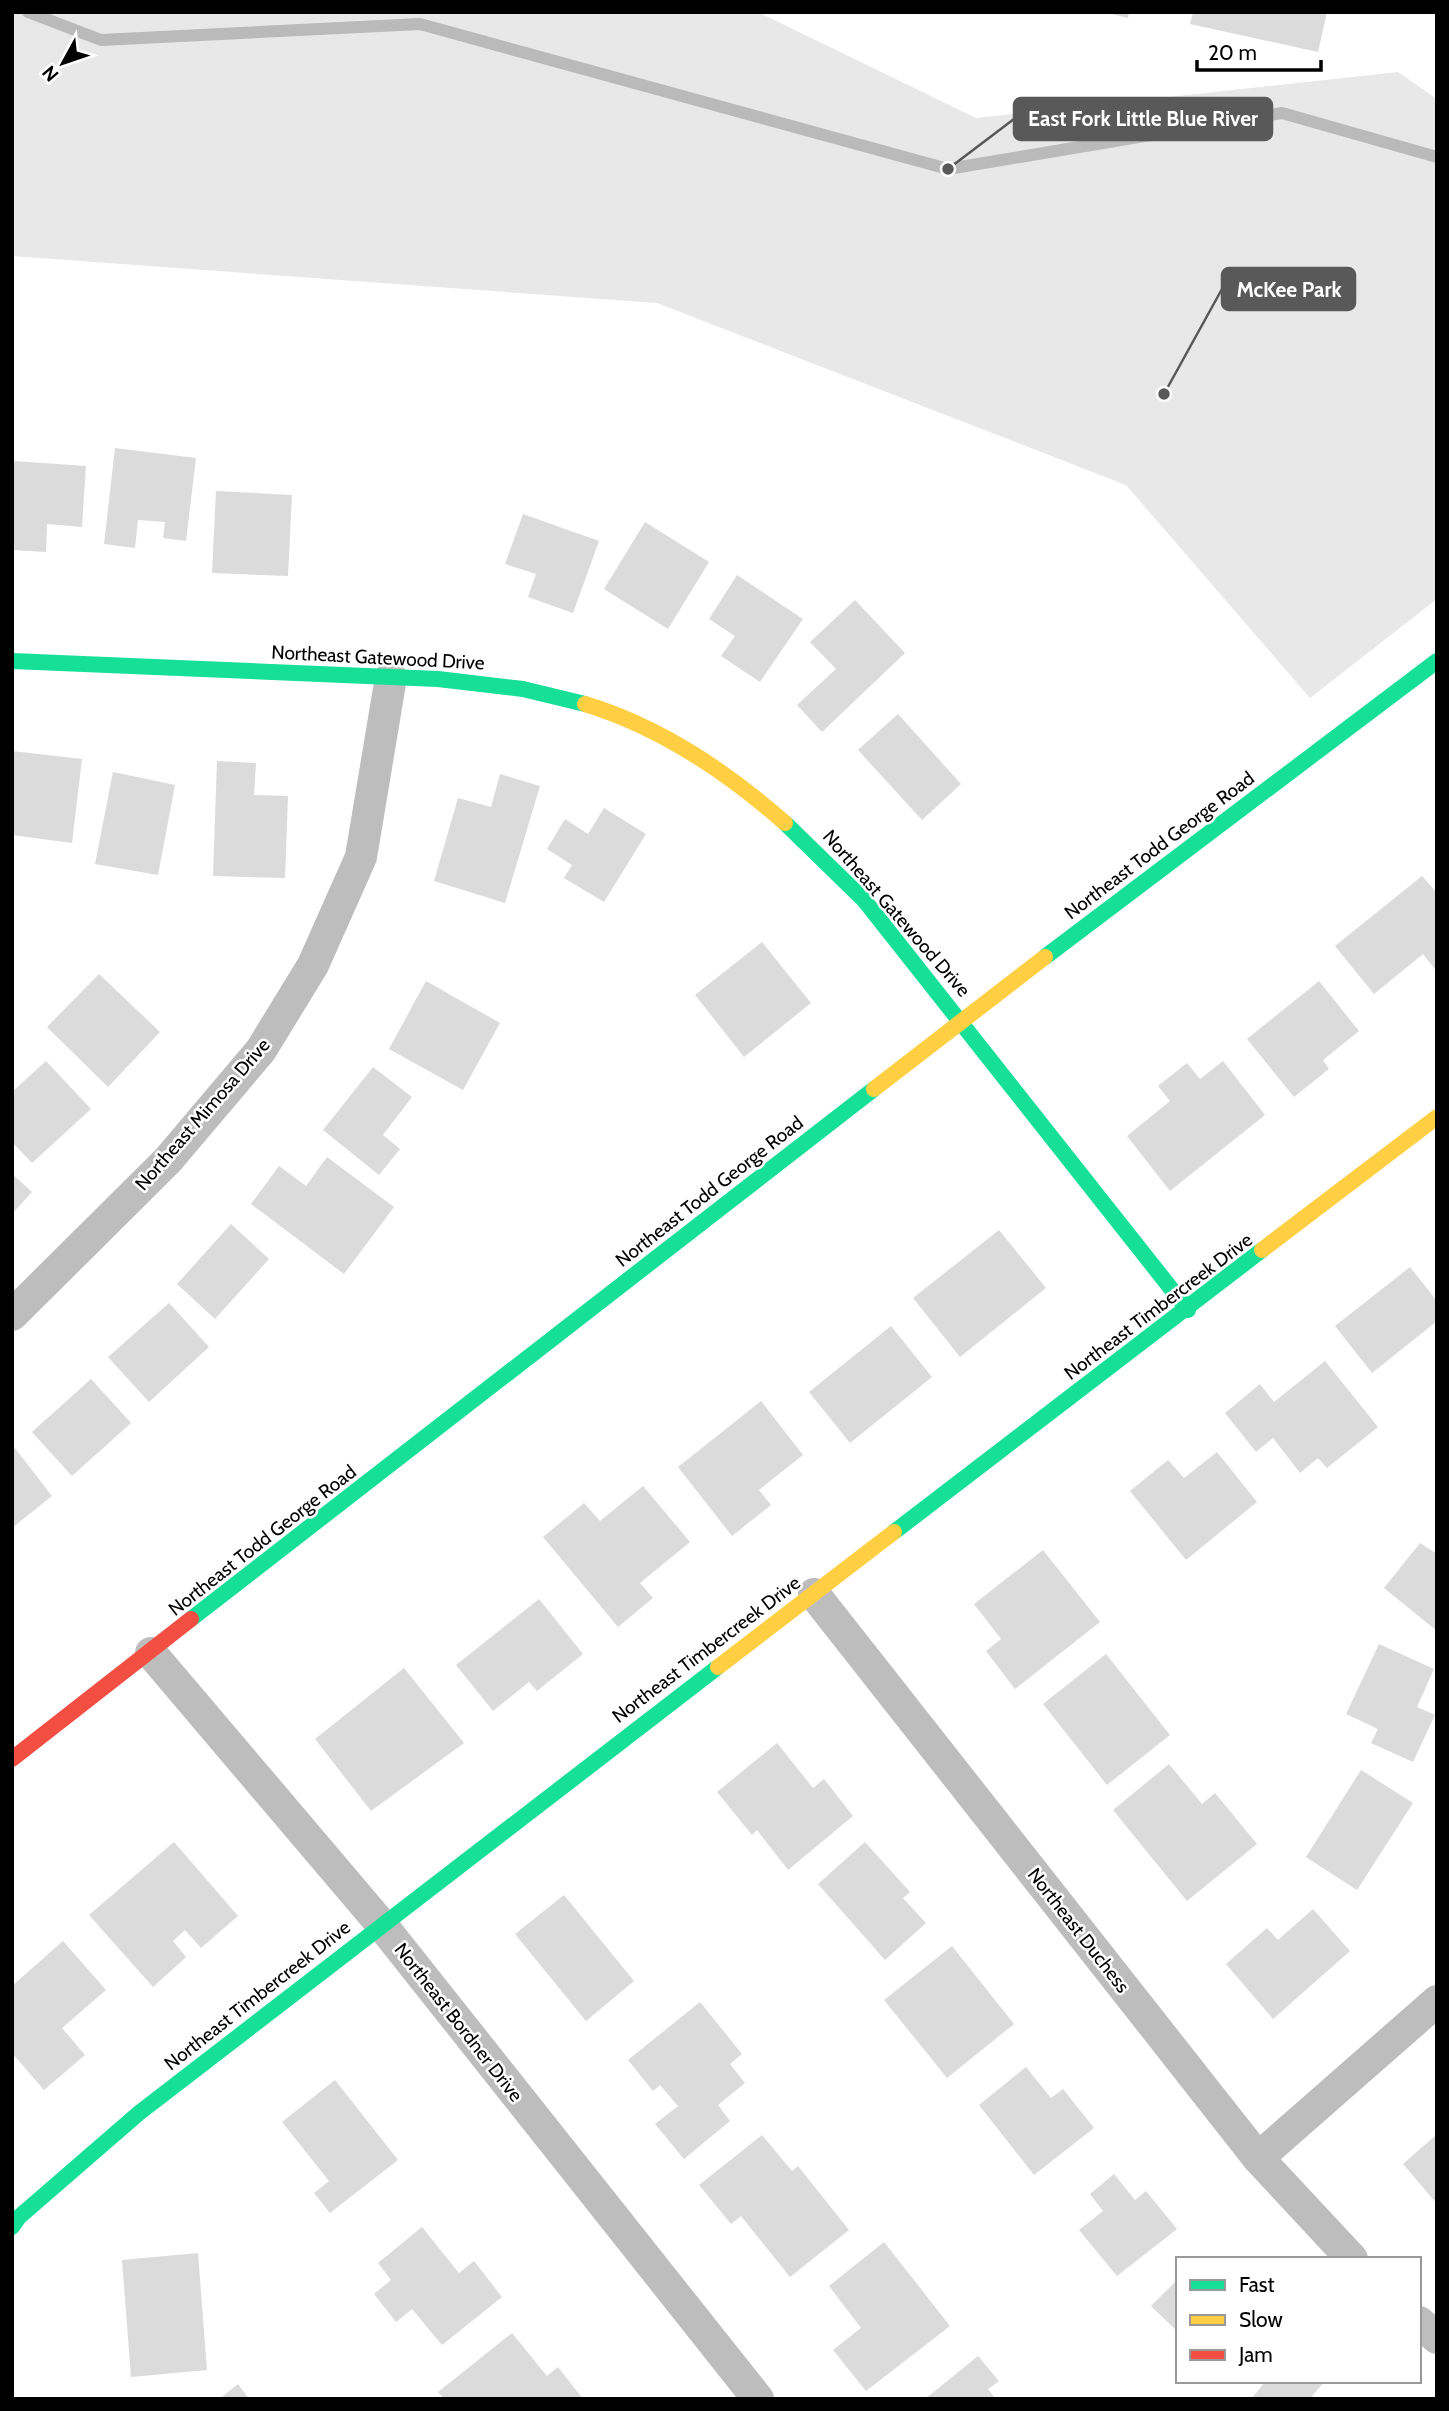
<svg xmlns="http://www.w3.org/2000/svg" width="1449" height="2411" font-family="Cabin,sans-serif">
  <rect width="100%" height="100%" fill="#fff"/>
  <!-- green -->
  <path fill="#e8e8e8" d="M 12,12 L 758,12 L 976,118 L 1398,72 L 1437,99 L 1437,599 L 1310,698 L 1126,485 L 657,303 L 12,256 Z"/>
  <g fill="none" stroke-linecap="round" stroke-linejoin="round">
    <!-- stream -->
    <path stroke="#bababa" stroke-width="12" d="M 28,12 L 101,40 L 420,24 L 948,169 L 1282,113 L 1437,157"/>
  </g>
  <!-- building -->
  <g fill="#dbdbdb">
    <path d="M 1104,12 L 1129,12 L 1128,18 Z"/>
    <path d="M 1193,12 L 1327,12 L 1318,52 L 1190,24 Z"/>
    <path d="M 115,448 L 196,458 L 186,541 L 163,538 L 165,522 L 138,520 L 135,548 L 104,544 Z"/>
    <path d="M 13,461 L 86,466 L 82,527 L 47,524 L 46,552 L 12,550 Z"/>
    <path d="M 216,491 L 292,495 L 288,576 L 212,573 Z"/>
    <path d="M 523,514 L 599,541 L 573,613 L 528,597 L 536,574 L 505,564 Z"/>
    <path d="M 645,522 L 709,562 L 668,629 L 604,589 Z"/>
    <path d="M 737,575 L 803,619 L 760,682 L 721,656 L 735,636 L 709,619 Z"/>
    <path d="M 855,600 L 905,653 L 822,732 L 797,705 L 836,669 L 810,642 Z"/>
    <path d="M 898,714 L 961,784 L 922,820 L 858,750 Z"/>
    <path d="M 12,751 L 82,759 L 72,843 L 12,835 Z"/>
    <path d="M 217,761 L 256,763 L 254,795 L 288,796 L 285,878 L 213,876 Z"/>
    <path d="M 113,772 L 175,785 L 158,875 L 95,864 Z"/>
    <path d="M 500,774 L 540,786 L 505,903 L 434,881 L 458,798 L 491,807 Z"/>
    <path d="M 604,808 L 646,834 L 604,902 L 564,878 L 572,865 L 547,849 L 565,819 L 588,834 Z"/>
    <path d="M 1422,876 L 1437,893 L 1437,972 L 1423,954 L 1374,994 L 1335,946 Z"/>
    <path d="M 762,942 L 811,1003 L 744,1057 L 695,995 Z"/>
    <path d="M 99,974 L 160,1032 L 108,1087 L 47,1027 Z"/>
    <path d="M 426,981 L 500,1023 L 463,1090 L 389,1049 Z"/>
    <path d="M 1319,981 L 1359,1031 L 1323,1060 L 1329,1069 L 1294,1097 L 1247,1039 Z"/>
    <path d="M 46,1061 L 91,1109 L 32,1163 L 12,1142 L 12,1092 Z"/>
    <path d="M 1223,1061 L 1265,1115 L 1170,1191 L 1127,1136 L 1170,1101 L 1158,1086 L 1187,1063 L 1200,1079 Z"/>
    <path d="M 373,1067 L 412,1097 L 383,1135 L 400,1149 L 379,1175 L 323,1130 Z"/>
    <path d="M 327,1157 L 394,1207 L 344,1274 L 251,1204 L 279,1166 L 306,1186 Z"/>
    <path d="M 12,1174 L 32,1192 L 12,1214 Z"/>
    <path d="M 231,1224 L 269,1259 L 215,1319 L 177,1284 Z"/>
    <path d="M 999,1230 L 1046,1288 L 960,1357 L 913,1298 Z"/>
    <path d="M 1410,1267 L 1437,1301 L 1437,1321 L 1372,1373 L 1335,1326 Z"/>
    <path d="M 169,1303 L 209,1347 L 149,1402 L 108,1357 Z"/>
    <path d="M 891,1326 L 932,1377 L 850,1443 L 809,1392 Z"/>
    <path d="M 1325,1361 L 1378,1427 L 1327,1468 L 1318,1458 L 1300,1473 L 1273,1438 L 1256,1452 L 1225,1413 L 1260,1384 L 1274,1402 Z"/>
    <path d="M 91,1379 L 131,1423 L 72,1476 L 32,1432 Z"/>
    <path d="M 761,1401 L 803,1455 L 759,1490 L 771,1505 L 732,1536 L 678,1467 Z"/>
    <path d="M 14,1447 L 52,1496 L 12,1528 L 12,1449 Z"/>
    <path d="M 1217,1452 L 1257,1502 L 1186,1560 L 1130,1491 L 1168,1460 L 1184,1478 Z"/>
    <path d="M 643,1486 L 690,1542 L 640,1583 L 653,1598 L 618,1627 L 543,1537 L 584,1503 L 600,1521 Z"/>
    <path d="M 1420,1543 L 1437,1554 L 1437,1631 L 1384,1588 Z"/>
    <path d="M 1043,1550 L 1100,1622 L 1015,1689 L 986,1651 L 1001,1639 L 974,1604 Z"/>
    <path d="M 539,1599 L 583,1654 L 537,1691 L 529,1682 L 493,1711 L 456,1665 Z"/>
    <path d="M 1379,1644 L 1434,1669 L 1417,1707 L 1435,1715 L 1413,1762 L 1371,1743 L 1378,1729 L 1346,1714 Z"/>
    <path d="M 1106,1654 L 1170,1735 L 1107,1785 L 1043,1704 Z"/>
    <path d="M 404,1668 L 464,1743 L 371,1811 L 315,1739 Z"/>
    <path d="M 777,1743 L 813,1788 L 824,1779 L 853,1816 L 788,1870 L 757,1830 L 752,1835 L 717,1792 Z"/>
    <path d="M 1169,1764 L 1202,1804 L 1215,1793 L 1257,1844 L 1187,1901 L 1113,1810 Z"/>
    <path d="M 1361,1770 L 1413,1803 L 1357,1890 L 1306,1857 Z"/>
    <path d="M 174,1842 L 238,1916 L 201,1948 L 185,1930 L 173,1941 L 186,1957 L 153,1987 L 89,1915 Z"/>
    <path d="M 865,1842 L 910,1892 L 903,1898 L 926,1923 L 885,1960 L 818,1884 Z"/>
    <path d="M 564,1895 L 634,1981 L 586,2021 L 515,1934 Z"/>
    <path d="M 1313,1909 L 1350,1951 L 1273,2019 L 1226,1964 L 1267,1928 L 1278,1940 Z"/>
    <path d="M 63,1941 L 106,1990 L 62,2028 L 85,2055 L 44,2090 L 12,2053 L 12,1986 Z"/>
    <path d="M 952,1946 L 1014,2024 L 947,2078 L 884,2000 Z"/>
    <path d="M 700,2002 L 742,2054 L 730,2064 L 745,2083 L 718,2105 L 730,2121 L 684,2159 L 655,2124 L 678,2106 L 660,2085 L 653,2091 L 628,2060 Z"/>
    <path d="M 1026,2067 L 1051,2098 L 1063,2089 L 1094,2128 L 1034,2175 L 979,2105 Z"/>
    <path d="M 335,2080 L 398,2160 L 330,2213 L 314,2193 L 329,2181 L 282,2122 Z"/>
    <path d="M 1437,2134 L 1437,2204 L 1403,2164 Z"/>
    <path d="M 762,2135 L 792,2171 L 798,2166 L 849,2230 L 790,2277 L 741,2216 L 731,2224 L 699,2185 Z"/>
    <path d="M 1114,2174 L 1135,2200 L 1146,2191 L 1177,2229 L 1117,2276 L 1079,2230 L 1103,2211 L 1090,2194 Z"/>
    <path d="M 422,2227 L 459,2273 L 474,2261 L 502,2297 L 442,2345 L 412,2309 L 396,2322 L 374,2294 L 391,2280 L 378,2263 Z"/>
    <path d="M 884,2242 L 950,2326 L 866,2391 L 833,2350 L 861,2328 L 829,2286 Z"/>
    <path d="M 198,2253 L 207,2370 L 131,2377 L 122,2260 Z"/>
    <path d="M 1178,2279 L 1178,2332 L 1151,2306 Z"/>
    <path d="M 512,2333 L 547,2376 L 558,2367 L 583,2399 L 444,2399 L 438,2392 Z"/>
    <path d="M 978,2356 L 999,2381 L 988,2389 L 996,2399 L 925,2399 Z"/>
    <path d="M 1266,2381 L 1325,2381 L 1312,2396 L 1315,2399 L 1251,2399 Z"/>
    <path d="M 238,2384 L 249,2399 L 219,2399 Z"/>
  </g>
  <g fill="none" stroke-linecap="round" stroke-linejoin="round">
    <!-- street -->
    <g stroke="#bdbdbd" stroke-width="32">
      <path d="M 12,1315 L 168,1160 L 261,1050 L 313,965 L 361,857 L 391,677"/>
      <path d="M 814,1594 L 1258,2158 L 1352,2259"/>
      <path d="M 151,1653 L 381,1924 L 758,2399"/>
      <path d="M 1258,2158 L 1437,2001"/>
      <path d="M 1419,2322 L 1437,2338"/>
    </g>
    <!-- fast -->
    <g stroke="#16e098" stroke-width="16">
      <path d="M 12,661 L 438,679 L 523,689 L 585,704"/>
      <path d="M 785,823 L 864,900 L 1188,1310"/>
      <path d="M 1045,957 L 1437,661"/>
      <path d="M 894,1532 L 1262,1250"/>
      <path d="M 191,1619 L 874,1089"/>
      <path d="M 12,2227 L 19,2217 L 139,2113 L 718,1667"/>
    </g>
    <!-- slow -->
    <g stroke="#ffcf43" stroke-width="16">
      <path d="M 585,704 C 661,727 726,771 785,823"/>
      <path d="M 874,1089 L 1045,957"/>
      <path d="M 1262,1250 L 1437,1117"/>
      <path d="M 718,1667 L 894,1532"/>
    </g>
    <!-- jam -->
    <path stroke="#f24e42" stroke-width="16" d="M 12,1759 L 191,1619"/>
  </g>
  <g text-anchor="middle" stroke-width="5" stroke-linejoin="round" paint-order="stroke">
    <!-- street labels -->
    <g font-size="19" fill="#000" stroke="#fff">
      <text transform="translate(378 657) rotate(3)" y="7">Northeast Gatewood Drive</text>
      <text transform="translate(1159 845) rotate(-37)" y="7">Northeast Todd George Road</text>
      <text transform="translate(897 913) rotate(49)" y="7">Northeast Gatewood Drive</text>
      <text transform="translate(202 1114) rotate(-49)" y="7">Northeast Mimosa Drive</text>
      <text transform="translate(709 1191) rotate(-38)" y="7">Northeast Todd George Road</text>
      <text transform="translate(1158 1306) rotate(-37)" y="7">Northeast Timbercreek Drive</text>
      <text transform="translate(262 1540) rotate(-38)" y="7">Northeast Todd George Road</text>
      <text transform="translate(706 1649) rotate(-37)" y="7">Northeast Timbercreek Drive</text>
      <text transform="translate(1079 1930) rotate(52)" y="7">Northeast Duchess</text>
      <text transform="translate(257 1995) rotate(-38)" y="7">Northeast Timbercreek Drive</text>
      <text transform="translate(459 2022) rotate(52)" y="7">Northeast Bordner Drive</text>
    </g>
  </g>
  <!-- callouts -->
  <path fill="none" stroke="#595959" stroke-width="2.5" d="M948 169L1014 119M1164 394L1222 289"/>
  <g fill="#595959" stroke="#fff" stroke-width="2.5">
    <circle cx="948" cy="169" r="7"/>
    <circle cx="1164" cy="394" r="7"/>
  </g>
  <g fill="#595959" stroke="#595959" stroke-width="2.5">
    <rect x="1014" y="98" width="258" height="42" rx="7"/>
    <rect x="1222" y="268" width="133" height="42" rx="7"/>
  </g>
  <g font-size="21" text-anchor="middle" font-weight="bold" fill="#fff">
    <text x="1143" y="126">East Fork Little Blue River</text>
    <text x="1289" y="297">McKee Park</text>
  </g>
  <!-- border -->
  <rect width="1449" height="2411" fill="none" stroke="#000000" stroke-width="28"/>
  <!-- legend -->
  <rect x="1176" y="2257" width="245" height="126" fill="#ffffff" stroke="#999999" stroke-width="2"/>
  <rect x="1190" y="2280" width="35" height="10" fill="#16e098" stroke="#999999" stroke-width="2"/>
  <text x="1239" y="2292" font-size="21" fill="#000000">Fast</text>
  <rect x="1190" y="2315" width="35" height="10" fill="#ffcf43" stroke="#999999" stroke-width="2"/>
  <text x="1239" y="2327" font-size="21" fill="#000000">Slow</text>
  <rect x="1190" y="2350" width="35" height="10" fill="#f24e42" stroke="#999999" stroke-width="2"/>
  <text x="1239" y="2362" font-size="21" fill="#000000">Jam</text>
  <!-- north arrow -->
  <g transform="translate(63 63) rotate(230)" stroke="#ffffff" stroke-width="5" paint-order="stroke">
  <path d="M0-5L12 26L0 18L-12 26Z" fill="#000000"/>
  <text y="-10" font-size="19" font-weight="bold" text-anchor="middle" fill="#000000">N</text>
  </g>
  <!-- scale -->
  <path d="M1197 60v10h124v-10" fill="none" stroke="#000000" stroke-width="3.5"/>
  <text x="1208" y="60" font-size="21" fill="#000000" stroke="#ffffff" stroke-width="5" paint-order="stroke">20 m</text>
</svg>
